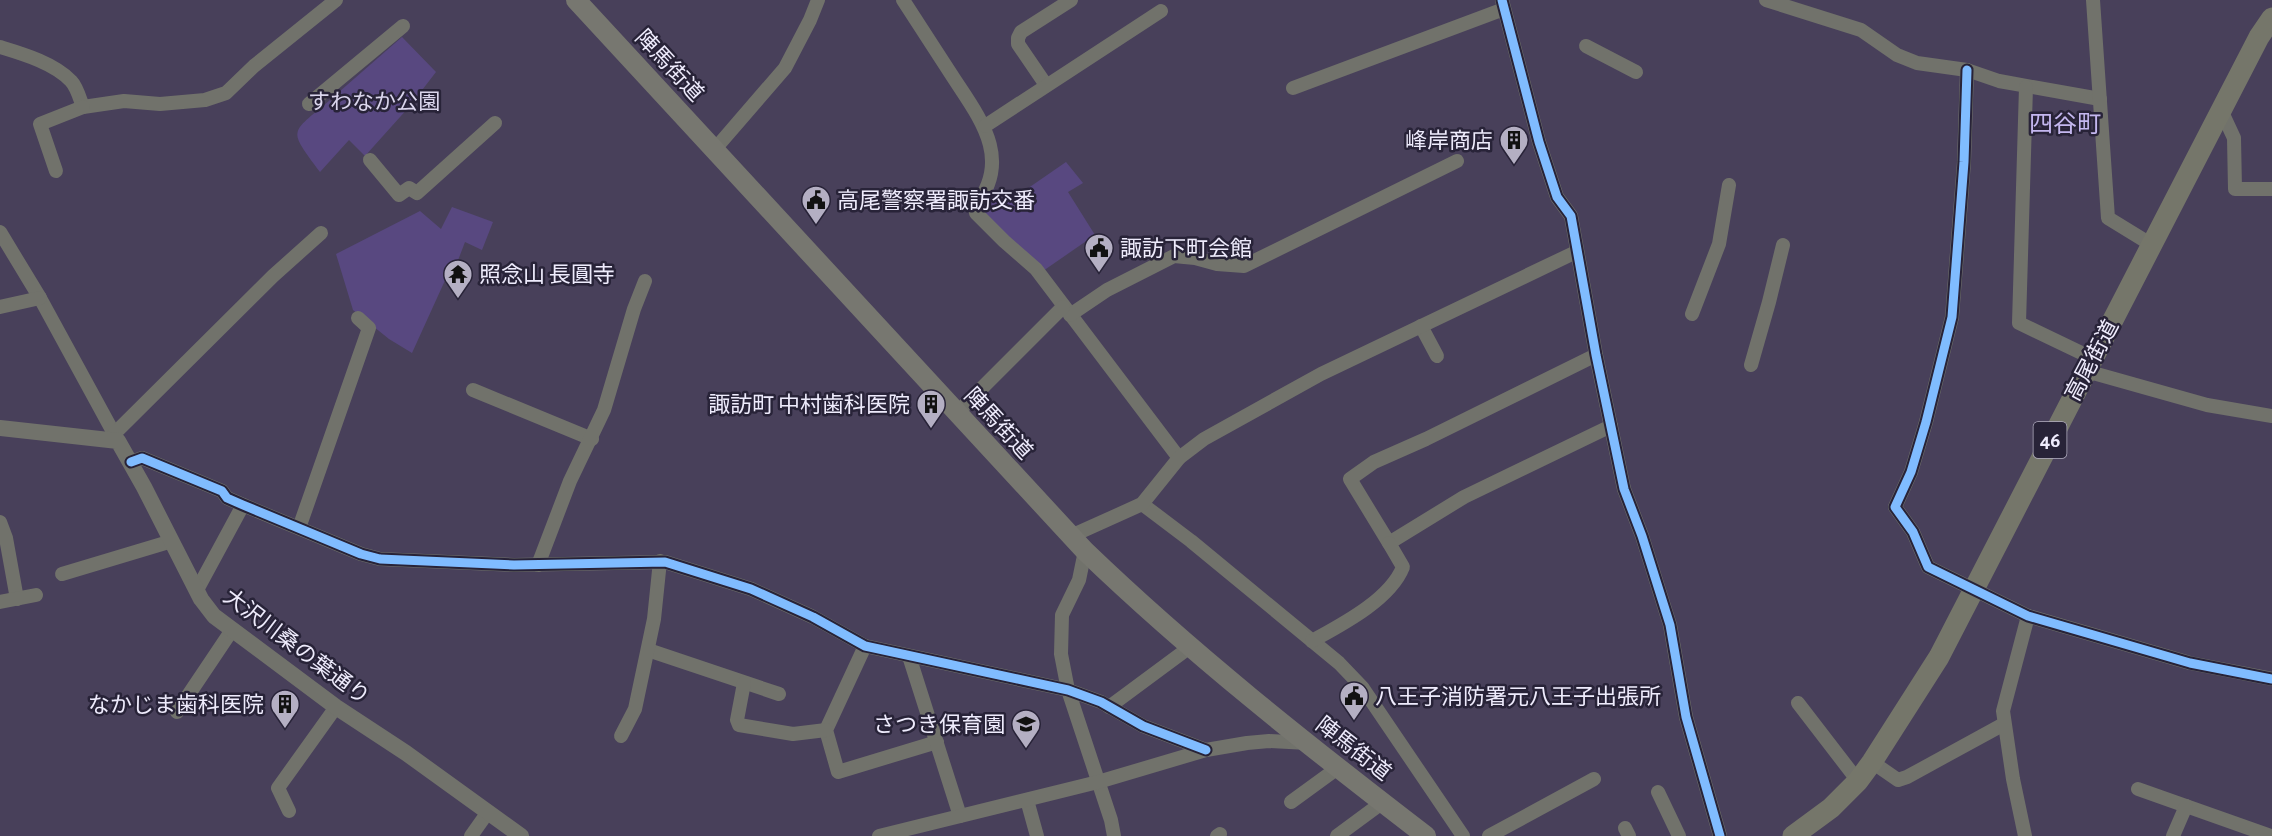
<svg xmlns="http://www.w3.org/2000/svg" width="2272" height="836" font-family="'Alegreya Sans','Noto Sans JP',sans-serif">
  <rect width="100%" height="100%" fill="#48405a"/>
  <!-- green -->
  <g fill="#584880">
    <path d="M 402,37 L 436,72 L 409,107 L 365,156 L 349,140 L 320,172 C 288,128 289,135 330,100 L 336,106 L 344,98 L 339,92 Z"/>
    <path d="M 1066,162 L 1083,183 L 1068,192 L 1095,235 L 1043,271 L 981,211 L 980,207 L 992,186 L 1005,204 Z"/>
    <path d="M 452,207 L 493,222 L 482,250 L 465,242 L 452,276 L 447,276 L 412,353 L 389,339 L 353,310 L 336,254 L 420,211 L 441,229 Z"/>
  </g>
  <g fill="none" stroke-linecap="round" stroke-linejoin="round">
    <!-- minor -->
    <g stroke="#71726b" stroke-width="14">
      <path d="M 903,0 C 919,25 935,49 951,74 C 978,116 1014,158 975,206 L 976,213 L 1004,241 L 1036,269 L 1179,458"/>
      <path d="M 1502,0 L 1539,142 L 1557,197 L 1571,216 L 1596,355 L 1624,489 L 1642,536 L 1670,625 L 1686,717 L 1720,836"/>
      <path d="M 1766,0 L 1861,30 L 1897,55 L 1917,63 L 1967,70 L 1999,81 L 2100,99"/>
      <path d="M 2093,0 L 2108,218 L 2152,245"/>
      <path d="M 1586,46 L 1636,72"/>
      <path d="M 0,47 C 23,54 54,63 71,81 C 77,87 80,99 83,107 L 124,101 L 160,104 L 205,100 L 226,93 L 254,66 L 336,0"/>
      <path d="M 1967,70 L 1964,162 L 1952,317 L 1926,422 L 1911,472 L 1895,507 L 1913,532 L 1928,567 L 2028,616 L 2190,663 L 2272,679"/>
      <path d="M 1046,85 L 1018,44 L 1018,38 L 1021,32 L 1071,0"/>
      <path d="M 2026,87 L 2019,323 L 2092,358"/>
      <path d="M 1293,88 L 1504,9"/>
      <path d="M 309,104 L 403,26"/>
      <path d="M 2221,110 L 2234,138 L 2235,189 L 2272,189"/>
      <path d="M 985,126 L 1161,11"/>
      <path d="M 715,149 L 785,68 L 810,20 L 818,0"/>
      <path d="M 370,160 L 399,195 L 409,188 L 417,193 L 495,123"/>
      <path d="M 56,171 L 40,124 L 83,107"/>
      <path d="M 0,232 L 40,298 L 118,441"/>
      <path d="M 0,307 L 40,298"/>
      <path d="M 1692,314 L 1719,244 L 1729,185"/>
      <path d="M 1070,315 L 1107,290 L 1174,256 L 1195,258 L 1217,264 L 1244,266 L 1457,161"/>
      <path d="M 1421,326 L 1437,356"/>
      <path d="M 1596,355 L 1426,439 L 1374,462 L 1350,479 L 1389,543 L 1464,497 L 1611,426"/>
      <path d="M 1751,365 L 1769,302 L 1783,245"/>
      <path d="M 2086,371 L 2207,405 L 2272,416"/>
      <path d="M 473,390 L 592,439"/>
      <path d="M 957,413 L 1063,307"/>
      <path d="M 114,434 L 273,276 L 321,233"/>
      <path d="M 131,462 L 142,458 L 222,491 L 227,498 L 243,505 L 361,554 L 380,559 L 514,565 L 665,562 L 751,589 L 813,617 L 865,646 L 1068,690 L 1101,702 L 1143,726 L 1206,750"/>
      <path d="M 1142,504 L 1191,541 L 1339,663 L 1362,687 L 1463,836"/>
      <path d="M 0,522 L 6,538 L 17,599"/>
      <path d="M 299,528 L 369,328 L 358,318"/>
      <path d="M 1071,536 L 1142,504 L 1179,458 L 1204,439 L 1321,374 L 1576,252"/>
      <path d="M 1085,551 L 1079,580 L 1062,615 L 1061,654 L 1068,690 L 1111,820 L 1114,836"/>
      <path d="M 538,565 L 570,481 L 604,410 L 634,309 L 645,281"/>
      <path d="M 62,574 L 172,541"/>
      <path d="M 197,590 L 243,505"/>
      <path d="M 0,602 L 36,595"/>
      <path d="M 1312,641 C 1341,625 1390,600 1403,567 L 1389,543"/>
      <path d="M 865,646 L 826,730 L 838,772 L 937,742"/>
      <path d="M 648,650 L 779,694"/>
      <path d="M 909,656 L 960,816"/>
      <path d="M 744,683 L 737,720 L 739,725 L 793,734 L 826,730"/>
      <path d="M 1798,703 L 1858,781"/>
      <path d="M 1109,707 L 1190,647"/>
      <path d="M 177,712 L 232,630"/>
      <path d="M 621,736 L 635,709 L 654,619 L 660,561"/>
      <path d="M 1872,762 L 1898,780 L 1907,777 L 2004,724"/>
      <path d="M 2138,789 L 2271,836"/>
      <path d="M 1658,792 L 1679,836"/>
      <path d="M 1027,800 L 1037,836"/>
      <path d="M 1291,802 L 1339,767"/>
      <path d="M 289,811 L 278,788 L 336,707"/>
      <path d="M 1625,828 L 1629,836"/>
      <path d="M 471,836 L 488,812"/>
      <path d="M 879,836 L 1098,782 L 1206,750 L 1247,743 L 1269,741 L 1308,743"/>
      <path d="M 1217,836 L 1220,834"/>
      <path d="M 1337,836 L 1383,802"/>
      <path d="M 1489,836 L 1594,779"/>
      <path d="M 2025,836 L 2013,779 L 2003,711 L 2028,616"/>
      <path d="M 2173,836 L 2186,806"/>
    </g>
    <!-- tertiary -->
    <path stroke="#71726b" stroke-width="16" d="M 0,428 L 118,441 L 144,487 L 201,599 L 214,616 L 336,707 L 406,753 L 521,836"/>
    <!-- secondary -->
    <path stroke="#777770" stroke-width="20" d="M 576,0 L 1085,551 C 1192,654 1309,746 1426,836"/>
    <!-- primary -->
    <path stroke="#75766a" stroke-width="21" d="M 1793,836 L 1831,808 L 1858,781 L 1872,762 L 1939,657 L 2259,37 L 2272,18"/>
    <!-- cycleway casing -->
    <g stroke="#282338" stroke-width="13">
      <g id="cycleway">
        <path d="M 1502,0 L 1539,142 L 1557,197 L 1571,216 L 1596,355 L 1624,489 L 1642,536 L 1670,625 L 1686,717 L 1720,836"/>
        <path d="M 1967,70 L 1964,162 L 1952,317 L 1926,422 L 1911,472 L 1895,507 L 1913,532 L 1928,567 L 2028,616 L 2190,663 L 2272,679"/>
        <path d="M 131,462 L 142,458 L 222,491 L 227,498 L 243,505 L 361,554 L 380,559 L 514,565 L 665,562 L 751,589 L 813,617 L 865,646 L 1068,690 L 1101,702 L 1143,726 L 1206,750"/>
      </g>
    </g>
    <!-- cycleway -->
    <use href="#cycleway" stroke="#80bcff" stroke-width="9"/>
  </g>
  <!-- icons -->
  <defs>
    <g id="building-pin" transform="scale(1.5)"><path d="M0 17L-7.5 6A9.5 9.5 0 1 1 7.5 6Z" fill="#b4afc3" stroke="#282338"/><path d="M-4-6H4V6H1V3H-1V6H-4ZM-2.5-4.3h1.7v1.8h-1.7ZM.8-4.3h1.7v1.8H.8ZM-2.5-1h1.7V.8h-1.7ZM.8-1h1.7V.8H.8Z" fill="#111"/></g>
    <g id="civic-pin" transform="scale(1.5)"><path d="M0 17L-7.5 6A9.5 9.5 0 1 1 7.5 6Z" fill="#b4afc3" stroke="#282338"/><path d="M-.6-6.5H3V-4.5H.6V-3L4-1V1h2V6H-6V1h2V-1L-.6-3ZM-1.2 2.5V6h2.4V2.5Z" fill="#111"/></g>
    <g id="temple-pin" transform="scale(1.5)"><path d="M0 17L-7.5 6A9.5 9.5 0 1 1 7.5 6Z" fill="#b4afc3" stroke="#282338"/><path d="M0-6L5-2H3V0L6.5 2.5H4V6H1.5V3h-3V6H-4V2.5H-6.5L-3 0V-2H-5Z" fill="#111"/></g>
    <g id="school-pin" transform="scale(1.5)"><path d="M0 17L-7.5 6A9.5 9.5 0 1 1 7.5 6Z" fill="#b4afc3" stroke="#282338"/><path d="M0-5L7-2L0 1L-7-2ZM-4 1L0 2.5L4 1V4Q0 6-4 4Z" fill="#111"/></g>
  </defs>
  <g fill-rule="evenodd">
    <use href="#building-pin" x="1514" y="140"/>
    <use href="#civic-pin" x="816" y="200"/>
    <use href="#civic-pin" x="1099" y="248"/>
    <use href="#temple-pin" x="458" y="274"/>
    <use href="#building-pin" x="931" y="404"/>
    <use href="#civic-pin" x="1354" y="696"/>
    <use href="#building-pin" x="285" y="704"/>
    <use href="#school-pin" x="1026" y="724"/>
  </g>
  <g text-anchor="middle" stroke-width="5" stroke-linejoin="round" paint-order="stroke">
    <!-- shield labels -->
    <rect fill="#282338" stroke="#b3afc1" stroke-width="1.5" x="2033.5" y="422" width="33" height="36" rx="4.5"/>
    <g font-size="21" font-weight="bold" fill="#eeebfc">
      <text x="2050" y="447">46</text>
    </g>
    <!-- street labels -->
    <g font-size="22" fill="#eeebfc" stroke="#282338">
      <text transform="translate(670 65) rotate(47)" y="8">陣馬街道</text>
      <text transform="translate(2091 360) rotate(-62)" y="8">高尾街道</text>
      <text transform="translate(999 423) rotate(47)" y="8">陣馬街道</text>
      <text transform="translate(297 646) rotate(37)" y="8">大沢川桑の葉通り</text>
      <text transform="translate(1354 748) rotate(38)" y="8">陣馬街道</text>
    </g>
    <!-- park labels -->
    <g font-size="22" fill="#dad5ec" stroke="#282338">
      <text x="374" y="109">すわなか公園</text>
    </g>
    <!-- poi labels -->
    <g font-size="22" fill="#eeebfc" stroke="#282338" text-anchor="end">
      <text x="1493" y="148">峰岸商店</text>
      <text x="837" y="208" text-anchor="start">高尾警察署諏訪交番</text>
      <text x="1120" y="256" text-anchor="start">諏訪下町会館</text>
      <text x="479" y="282" text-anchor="start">照念山 長圓寺</text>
      <text x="910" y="412">諏訪町 中村歯科医院</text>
      <text x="1375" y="704" text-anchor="start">八王子消防署元八王子出張所</text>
      <text x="264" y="712">なかじま歯科医院</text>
      <text x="1005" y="732">さつき保育園</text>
    </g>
    <!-- neighbourhood labels -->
    <g font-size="24" fill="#c4b7ef" stroke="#282338">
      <text x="2065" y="132">四谷町</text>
    </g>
  </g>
</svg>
